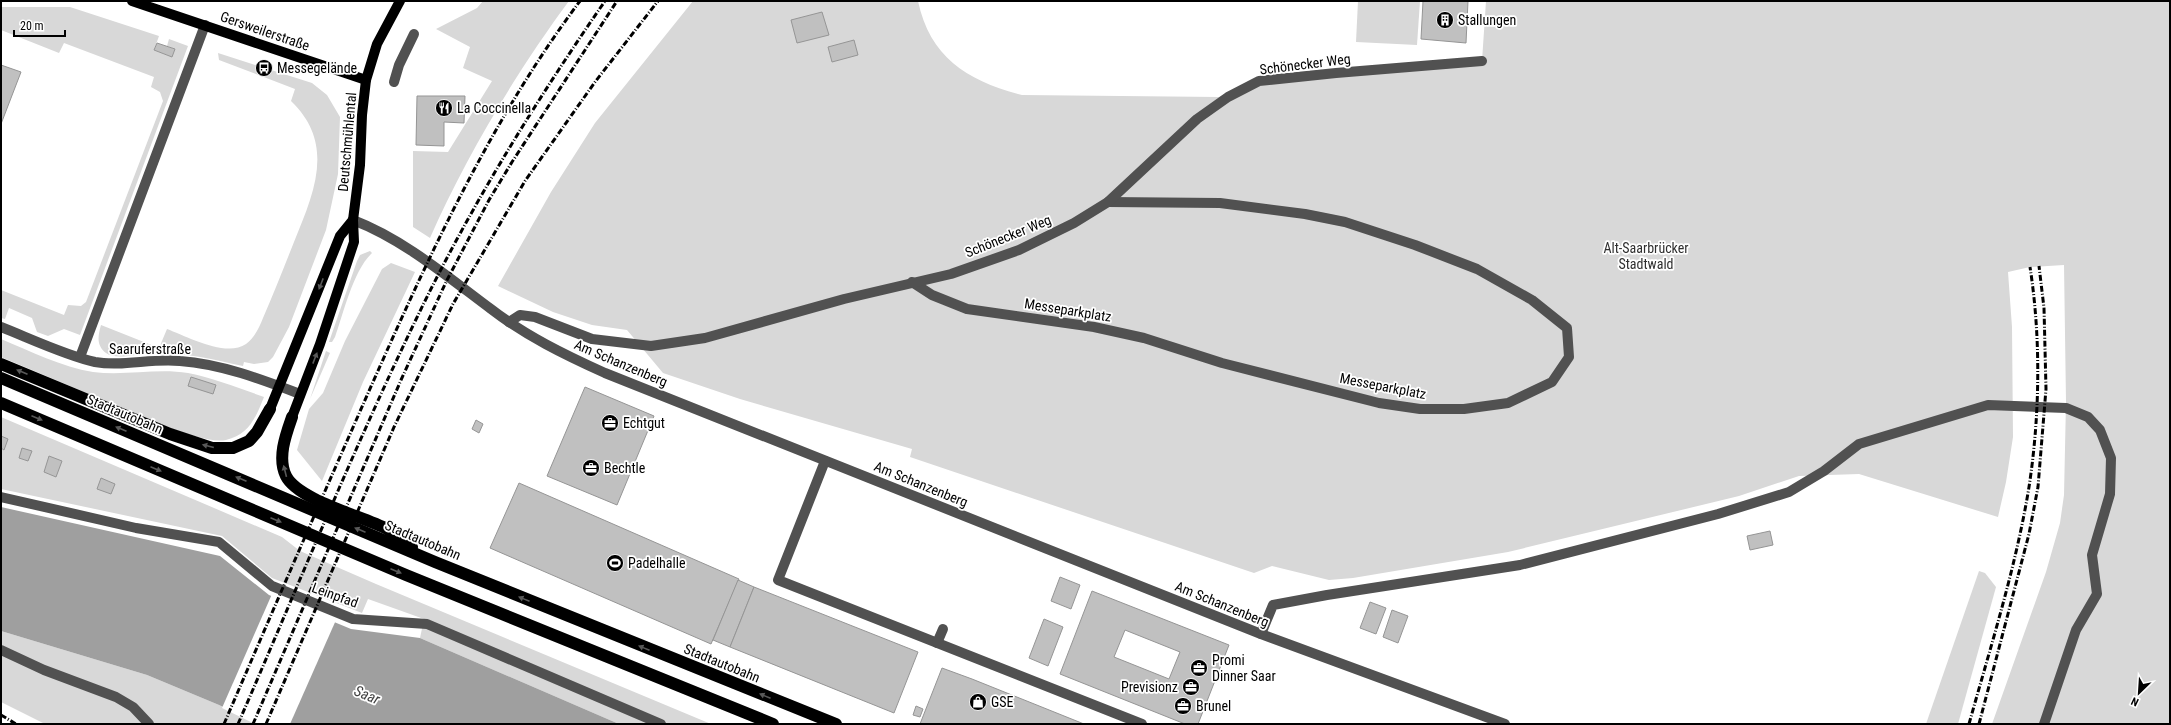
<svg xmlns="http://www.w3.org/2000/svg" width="2171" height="725" font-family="'Roboto Condensed',sans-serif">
  <rect width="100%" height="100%" fill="#fff"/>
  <!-- green -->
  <g fill="#d8d8d8">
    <path d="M 483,1 L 569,1 C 517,71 465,158 430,238 L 413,227 L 413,151 L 448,152 L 492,81 L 463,68 L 470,47 L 436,29 L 477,8 Z"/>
    <path d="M 693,1 L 918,1 C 930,58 968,81 1022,95 L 1219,97 L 1259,78 L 1482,61 L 1486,1 L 2170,1 L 2170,724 L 1992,724 L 2046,572 L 2060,523 L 2064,495 L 2066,402 L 2064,265 L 2030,267 L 2008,272 L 2012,327 L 2013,437 L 2006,482 L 1998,517 L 1859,474 L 1799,476 L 1739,496 L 1508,552 L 1353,578 L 1329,580 L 1272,566 L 1254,573 L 910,457 L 912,449 L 740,399 L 663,373 L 627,330 L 592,325 L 553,312 L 498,286 L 551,192 L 595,123 Z"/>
    <path d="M 1358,1 L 1420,1 L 1417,45 L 1356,42 Z"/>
    <path d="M 1,7 L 70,7 L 159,36 L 154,50 L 172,57 L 175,49 L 167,46 L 169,39 L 188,46 L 80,335 L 64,329 L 48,336 L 37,332 L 32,318 L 9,308 L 5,319 L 1,318 L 1,290 L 64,315 L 68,305 L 81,306 L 86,302 L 163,101 L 160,92 L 151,87 L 154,77 L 64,43 L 59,53 L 1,30 Z"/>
    <path d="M 218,53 L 312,83 L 327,95 L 340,117 L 338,174 L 326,230 L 289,327 L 273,357 L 268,362 L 254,364 L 244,362 L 243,366 C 212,359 183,352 152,353 C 139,353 117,361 106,353 C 96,345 98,336 101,325 L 159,348 L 167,329 C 186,336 226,358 246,344 C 255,337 259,328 263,318 C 274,293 284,267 294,242 C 314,193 336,144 291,101 L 295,89 L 219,60 Z"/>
    <path d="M 370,251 L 372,253 C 353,271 344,312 335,337 L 332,342 L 329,342 L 357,261 L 360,255 Z"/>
    <path d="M 391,263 L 415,272 L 363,382 L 322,481 L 297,450 L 309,409 L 323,393 L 345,341 L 382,269 Z"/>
    <path d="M 1,339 C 30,351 62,367 93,372 C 125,376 157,368 188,373 C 213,378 239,388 264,397 C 256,417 249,435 226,440 C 200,445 134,412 108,402 C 72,387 37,372 1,357 Z"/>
    <path d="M 326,351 L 330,353 L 310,399 Z"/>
    <path d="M 1,417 L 282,537 L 300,551 L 376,584 L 711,724 L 619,724 L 420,638 L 424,619 L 368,599 L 362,613 L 272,578 L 222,536 L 1,489 Z"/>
    <path d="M 1979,571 L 1985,573 L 1996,587 L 1958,724 L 1926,724 Z"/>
    <path d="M 1,631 L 147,675 L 219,705 L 260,724 L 45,724 L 1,702 Z"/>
  </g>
  <!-- water -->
  <path fill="#9f9f9f" d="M 1,507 L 220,556 L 269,595 L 351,629 L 420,638 L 619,724 L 260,724 L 219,705 L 147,675 L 1,631 Z"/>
  <!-- pier -->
  <path fill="#fff" d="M 272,594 L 336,620 L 290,724 L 255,724 L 222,708 Z"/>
  <!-- building -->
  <g fill="#c0c0c0" stroke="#959595" fill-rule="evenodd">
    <path d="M 1423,1 L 1468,1 L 1466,43 L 1421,39 Z"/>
    <path d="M 822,12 L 829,35 L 797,43 L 791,20 Z"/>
    <path d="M 854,40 L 858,55 L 832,62 L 828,47 Z"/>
    <path d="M 157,43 L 175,49 L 172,57 L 154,50 Z"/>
    <path d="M 1,65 L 21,72 L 1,124 Z"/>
    <path d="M 417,96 L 465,96 L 464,123 L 444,122 L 444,146 L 416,145 Z"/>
    <path d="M 191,377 L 216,385 L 213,394 L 188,386 Z"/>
    <path d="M 585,387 L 654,416 L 617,505 L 547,476 Z"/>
    <path d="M 476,420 L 483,424 L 479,433 L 472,429 Z"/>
    <path d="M 1,436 L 8,439 L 4,450 L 1,448 Z"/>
    <path d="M 22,448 L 32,451 L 28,461 L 19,458 Z"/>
    <path d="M 49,456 L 62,461 L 56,477 L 44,472 Z"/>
    <path d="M 101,478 L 115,484 L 111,494 L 97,489 Z"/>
    <path d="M 519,483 L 739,579 L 711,644 L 490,548 Z"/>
    <path d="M 1770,531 L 1773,545 L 1750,550 L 1747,536 Z"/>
    <path d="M 1060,577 L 1080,585 L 1071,609 L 1051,601 Z"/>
    <path d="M 738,580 L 754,587 L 730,647 L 713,640 Z"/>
    <path d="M 754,587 L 918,652 L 894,713 L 730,647 Z"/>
    <path d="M 1092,591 L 1229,645 L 1198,724 L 1185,724 L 1060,674 ZM 1125,630 L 1180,652 L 1169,679 L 1114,657 Z"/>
    <path d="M 1370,602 L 1386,608 L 1376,634 L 1360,628 Z"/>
    <path d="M 1392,610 L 1408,616 L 1398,643 L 1383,637 Z"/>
    <path d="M 1044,619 L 1063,627 L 1048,666 L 1029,658 Z"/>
    <path d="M 942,668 L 972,679 L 1084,724 L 920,724 Z"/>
    <path d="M 916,706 L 923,709 L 920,717 L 913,715 Z"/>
  </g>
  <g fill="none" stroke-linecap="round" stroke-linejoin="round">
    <!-- minor -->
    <g stroke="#515151" stroke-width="10">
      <path d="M 394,82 L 399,65 L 414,34"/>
      <path d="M 353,220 C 403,239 448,277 491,309 C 526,336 565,355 605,373 L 1261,634 L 1505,724"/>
      <path d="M 912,282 L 932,295 L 967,309 L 1094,327 L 1144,338 L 1222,363 L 1379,403 L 1420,409 L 1464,409 L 1508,403 L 1552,382 L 1569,357 L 1567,328 L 1532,300 L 1477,269 L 1415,245 L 1345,222 L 1305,214 L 1220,203 L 1108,202"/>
      <path d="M 509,322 L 520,315 L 535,317 L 592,339 L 651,346 L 705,338 L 844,299 L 951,274 L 1019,250 L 1074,223 L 1108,202 L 1197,119 L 1228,97 L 1259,81 L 1336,73 L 1482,61"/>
      <path d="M 1,327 C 29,338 67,356 95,362 C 123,367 151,358 180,361 C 221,364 261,379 300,394"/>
      <path d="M 80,357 L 205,25"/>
      <path d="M 825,461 L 778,580 L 1142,724"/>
      <path d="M 1,497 L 136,528 L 219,542 L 272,586 L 353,619 L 427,624 L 661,724"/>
      <path d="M 1261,634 L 1273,605 L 1327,595 L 1520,565 L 1718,514 L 1789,492 L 1824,471 L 1859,444 L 1988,405 L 2066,408 L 2088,417 L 2100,430 L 2111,458 L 2110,494 L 2092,555 L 2097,594 L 2076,630 L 2044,724"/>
      <path d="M 937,643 L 943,629"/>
      <path d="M 1,650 L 44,670 L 116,697 L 133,707 L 149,724"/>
    </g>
    <!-- major -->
    <g stroke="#000" stroke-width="10">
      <path d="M 132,1 L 366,80"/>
      <path d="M 270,409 L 340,236 L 353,220"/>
      <path d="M 292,417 L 320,344 L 354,242 L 353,220 L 360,165 L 362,115 L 366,80 L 377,44 L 400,1"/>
    </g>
    <!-- highway -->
    <g stroke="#000" stroke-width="12">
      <path d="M 1,364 L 170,434 L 212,448 L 233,448 L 249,441 L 257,432 L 270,409"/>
      <path d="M 1,378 L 435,562 L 836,724"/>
      <path d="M 1,403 L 406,575 L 773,724"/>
      <path d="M 292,417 C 286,434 277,458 286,476 C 298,500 362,516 387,529 C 396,534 404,541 412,547"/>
    </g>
    <!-- rail -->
    <g stroke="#000" stroke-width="3" stroke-dasharray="6 2 1 2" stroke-linecap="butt">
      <path d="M 1,715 L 16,724"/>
      <path d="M 224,724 C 273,610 323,495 373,382 C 432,249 493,117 580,1"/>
      <path d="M 238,724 C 299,584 356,442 423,305 C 475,199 538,98 605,1"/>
      <path d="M 253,724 L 401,380 L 446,282 L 489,200 L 512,162 L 617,1"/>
      <path d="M 266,724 L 394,427 L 453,304 L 525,181 L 595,82 L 658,1"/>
      <path d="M 1969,724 C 1991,645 2016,567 2029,487 C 2040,415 2041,338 2030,267"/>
      <path d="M 1979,724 L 2029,534 L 2038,487 L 2046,389 L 2044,308 L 2039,266"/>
    </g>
  </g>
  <!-- one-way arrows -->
  <defs><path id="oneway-solid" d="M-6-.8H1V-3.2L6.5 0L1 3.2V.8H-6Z"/></defs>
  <g fill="#595959">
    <use href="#oneway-solid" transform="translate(321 284) rotate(111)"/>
    <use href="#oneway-solid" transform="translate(315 358) rotate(-69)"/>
    <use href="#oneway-solid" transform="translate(22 372) rotate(-157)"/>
    <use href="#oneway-solid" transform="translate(37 418) rotate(23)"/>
    <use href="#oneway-solid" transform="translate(121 429) rotate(-157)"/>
    <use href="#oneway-solid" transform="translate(208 446) rotate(-166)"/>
    <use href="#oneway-solid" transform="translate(156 469) rotate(23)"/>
    <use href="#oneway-solid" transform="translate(285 471) rotate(-104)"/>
    <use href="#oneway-solid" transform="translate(241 479) rotate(-157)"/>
    <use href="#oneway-solid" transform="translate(276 520) rotate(23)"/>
    <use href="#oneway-solid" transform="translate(360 530) rotate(-157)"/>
    <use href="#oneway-solid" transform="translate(396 571) rotate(23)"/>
    <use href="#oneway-solid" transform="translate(524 599) rotate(-158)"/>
    <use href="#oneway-solid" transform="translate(644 648) rotate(-158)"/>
    <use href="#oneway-solid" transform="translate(765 696) rotate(-158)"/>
  </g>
  <!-- icons -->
  <defs>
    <g id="building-disc" transform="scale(0.9)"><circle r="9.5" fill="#000" stroke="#fff"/><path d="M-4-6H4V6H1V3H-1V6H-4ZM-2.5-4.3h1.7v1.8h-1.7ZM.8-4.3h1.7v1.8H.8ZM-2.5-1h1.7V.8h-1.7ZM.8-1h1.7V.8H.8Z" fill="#fff"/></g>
    <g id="bus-disc" transform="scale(0.9)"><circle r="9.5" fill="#000" stroke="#fff"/><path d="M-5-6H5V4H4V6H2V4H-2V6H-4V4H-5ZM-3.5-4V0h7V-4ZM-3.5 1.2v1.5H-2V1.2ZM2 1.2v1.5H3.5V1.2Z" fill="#fff"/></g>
    <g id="restaurant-disc" transform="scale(0.9)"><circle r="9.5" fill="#000" stroke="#fff"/><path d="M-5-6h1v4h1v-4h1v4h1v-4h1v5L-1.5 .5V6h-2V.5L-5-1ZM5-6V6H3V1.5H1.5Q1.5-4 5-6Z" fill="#fff"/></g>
    <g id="office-disc" transform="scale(0.9)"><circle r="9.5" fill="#000" stroke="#fff"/><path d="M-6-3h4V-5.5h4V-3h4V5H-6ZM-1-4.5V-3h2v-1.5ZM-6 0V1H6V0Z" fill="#fff"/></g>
    <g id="stadium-disc" transform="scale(0.9)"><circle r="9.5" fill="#000" stroke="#fff"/><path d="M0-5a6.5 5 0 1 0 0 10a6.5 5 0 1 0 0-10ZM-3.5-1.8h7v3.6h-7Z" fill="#fff"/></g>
    <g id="shop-disc" transform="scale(0.9)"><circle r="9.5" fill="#000" stroke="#fff"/><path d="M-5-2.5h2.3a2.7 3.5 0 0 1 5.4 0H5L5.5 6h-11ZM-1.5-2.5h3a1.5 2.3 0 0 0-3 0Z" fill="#fff"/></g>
  </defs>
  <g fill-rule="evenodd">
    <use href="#building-disc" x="1445" y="20"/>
    <use href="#bus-disc" x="264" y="68"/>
    <use href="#restaurant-disc" x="444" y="108"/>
    <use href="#office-disc" x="610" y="423"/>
    <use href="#office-disc" x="591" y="468"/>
    <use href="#stadium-disc" x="615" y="563"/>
    <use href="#office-disc" x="1199" y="668"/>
    <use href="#office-disc" x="1191" y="687"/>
    <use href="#shop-disc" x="978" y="702"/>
    <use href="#office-disc" x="1183" y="706"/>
  </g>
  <g text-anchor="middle" stroke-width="3.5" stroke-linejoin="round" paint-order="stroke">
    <!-- poi labels -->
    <g font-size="14" fill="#000" stroke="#fff" text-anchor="start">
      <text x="1458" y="25">Stallungen</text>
      <text x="277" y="73">Messegelände</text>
      <text x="457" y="113">La Coccinella</text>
      <text x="623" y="428">Echtgut</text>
      <text x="604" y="473">Bechtle</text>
      <text x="628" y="568">Padelhalle</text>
      <text x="1212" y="665">Promi<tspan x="1212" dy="16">Dinner Saar</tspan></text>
      <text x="1178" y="692" text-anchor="end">Previsionz</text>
      <text x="991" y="707">GSE</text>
      <text x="1196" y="711">Brunel</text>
    </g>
    <!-- street labels -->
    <g font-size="14" fill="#000" stroke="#fff">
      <text transform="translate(265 31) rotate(19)" y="5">Gersweilerstraße</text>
      <text transform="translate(1305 64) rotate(-7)" y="5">Schönecker Weg</text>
      <text transform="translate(347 142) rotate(-85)" y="5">Deutschmühlental</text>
      <text transform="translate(1008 236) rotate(-22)" y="5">Schönecker Weg</text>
      <text transform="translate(1068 310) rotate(9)" y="5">Messeparkplatz</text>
      <text x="150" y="354">Saaruferstraße</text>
      <text transform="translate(621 363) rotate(23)" y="5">Am Schanzenberg</text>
      <text transform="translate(1383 386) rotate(11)" y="5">Messeparkplatz</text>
      <text transform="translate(125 414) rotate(23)" y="5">Stadtautobahn</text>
      <text transform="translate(921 484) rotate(22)" y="5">Am Schanzenberg</text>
      <text transform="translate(423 540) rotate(23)" y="5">Stadtautobahn</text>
      <text transform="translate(335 595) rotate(20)" y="5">Leinpfad</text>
      <text transform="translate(1222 604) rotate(22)" y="5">Am Schanzenberg</text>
      <text transform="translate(722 663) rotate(22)" y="5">Stadtautobahn</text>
    </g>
    <!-- park labels -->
    <g font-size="14" fill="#2f2f2f" stroke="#fff">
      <text x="1646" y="253">Alt-Saarbrücker<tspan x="1646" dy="16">Stadtwald</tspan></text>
    </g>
    <!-- water labels -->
    <g font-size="15" font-style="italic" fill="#404040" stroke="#fff">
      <text transform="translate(367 695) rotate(23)" y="5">Saar</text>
    </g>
  </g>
  <!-- border -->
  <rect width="2171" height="725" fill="none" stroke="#000000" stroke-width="4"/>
  <!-- north arrow -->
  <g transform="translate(2139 693) rotate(205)" stroke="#ffffff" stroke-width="3" paint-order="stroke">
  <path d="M0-3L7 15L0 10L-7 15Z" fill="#000000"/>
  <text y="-6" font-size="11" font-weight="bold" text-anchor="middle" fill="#000000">N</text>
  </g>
  <!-- scale -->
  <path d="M14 30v6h51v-6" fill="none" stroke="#000000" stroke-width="2"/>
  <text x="20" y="30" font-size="12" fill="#000000" stroke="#ffffff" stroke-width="3" paint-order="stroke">20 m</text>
</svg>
